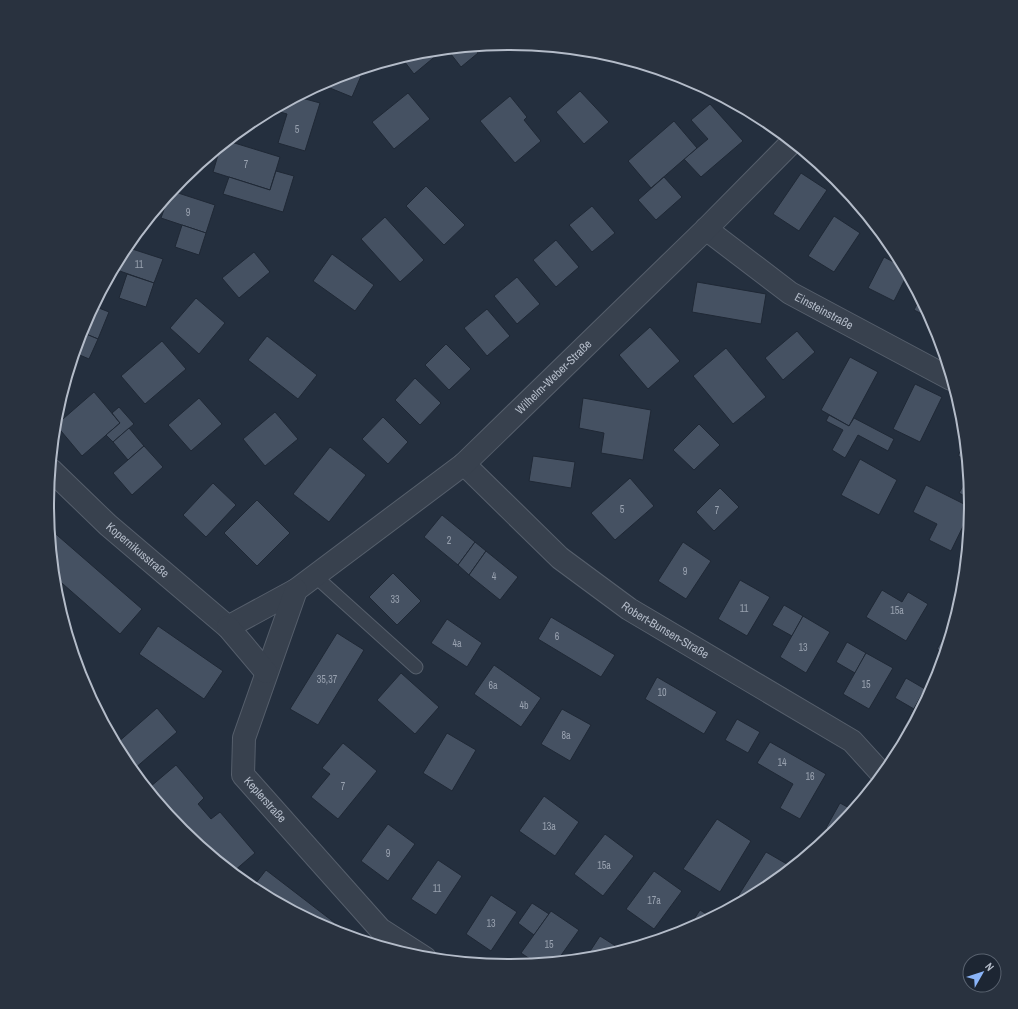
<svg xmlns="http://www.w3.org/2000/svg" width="1018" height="1009" font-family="'Archivo Narrow',sans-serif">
  <rect width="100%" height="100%" fill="#242f3e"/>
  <!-- building -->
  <g fill="#455162" stroke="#1f2835">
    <path d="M 473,47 L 478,53 L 461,67 L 447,49 Z"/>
    <path d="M 444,49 L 414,74 L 401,57 L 419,52 Z"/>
    <path d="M 364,69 L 361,76 L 351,72 Z"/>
    <path d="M 351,72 L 361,76 L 352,97 L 325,86 L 327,81 L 333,78 Z"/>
    <path d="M 580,91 L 609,122 L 584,144 L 556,112 Z"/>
    <path d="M 408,93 L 430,119 L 394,149 L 372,122 Z"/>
    <path d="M 510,96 L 527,117 L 524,120 L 541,141 L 515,163 L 480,121 Z"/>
    <path d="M 298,97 L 320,103 L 305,151 L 278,143 L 287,114 L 273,110 Z"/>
    <path d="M 710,104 L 743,141 L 701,177 L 684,159 L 708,139 L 691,120 Z"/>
    <path d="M 674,121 L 697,148 L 651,188 L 628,161 Z"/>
    <path d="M 228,141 L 280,157 L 270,190 L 213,172 L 220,148 Z"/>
    <path d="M 276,171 L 294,176 L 283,212 L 223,194 L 229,177 L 270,190 Z"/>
    <path d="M 801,173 L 827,190 L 799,231 L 773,214 Z"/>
    <path d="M 664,177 L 682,197 L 656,220 L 638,200 Z"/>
    <path d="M 426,186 L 465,225 L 444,245 L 406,206 Z"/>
    <path d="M 172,191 L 215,205 L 206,233 L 161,218 L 169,195 Z"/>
    <path d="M 592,206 L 615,233 L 592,252 L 569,225 Z"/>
    <path d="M 834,216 L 860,233 L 834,272 L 808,256 Z"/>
    <path d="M 385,217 L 424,260 L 400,282 L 361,239 Z"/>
    <path d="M 182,225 L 206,233 L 199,255 L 175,247 Z"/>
    <path d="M 556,240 L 579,267 L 556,287 L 533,260 Z"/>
    <path d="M 126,247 L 163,259 L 154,283 L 114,269 Z"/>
    <path d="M 254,252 L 270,272 L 239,298 L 222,278 Z"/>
    <path d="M 332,254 L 374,285 L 355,311 L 313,281 Z"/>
    <path d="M 884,257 L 903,267 L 907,275 L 894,301 L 868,288 Z"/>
    <path d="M 127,274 L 154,283 L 146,307 L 119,298 Z"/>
    <path d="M 517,277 L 540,304 L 517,324 L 494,296 Z"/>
    <path d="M 697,282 L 766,294 L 761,324 L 692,312 Z"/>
    <path d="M 196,298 L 225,323 L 199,354 L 170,328 Z"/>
    <path d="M 920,298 L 930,318 L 914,310 Z"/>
    <path d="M 94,306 L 109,312 L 98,339 L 81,332 Z"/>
    <path d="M 487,309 L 510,336 L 487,356 L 464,328 Z"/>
    <path d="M 650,327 L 680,361 L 648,389 L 619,355 Z"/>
    <path d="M 797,331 L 815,352 L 783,380 L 765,358 Z"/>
    <path d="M 81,332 L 98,339 L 89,359 L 75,353 Z"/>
    <path d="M 267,336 L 317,375 L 298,399 L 248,360 Z"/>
    <path d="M 162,341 L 186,369 L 145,404 L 121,376 Z"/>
    <path d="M 446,344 L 471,369 L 449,390 L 425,365 Z"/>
    <path d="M 726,348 L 766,397 L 733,424 L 693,376 Z"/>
    <path d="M 850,357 L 878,372 L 849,426 L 821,410 Z"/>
    <path d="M 415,378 L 441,403 L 420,425 L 395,400 Z"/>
    <path d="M 915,384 L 942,397 L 920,442 L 893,429 Z"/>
    <path d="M 94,392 L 120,423 L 82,456 L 56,425 Z"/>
    <path d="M 199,398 L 222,424 L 191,451 L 168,425 Z"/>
    <path d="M 583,398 L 651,410 L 643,460 L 601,453 L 604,433 L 579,428 Z"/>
    <path d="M 119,407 L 134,424 L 113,442 L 106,435 L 120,423 L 112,413 Z"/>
    <path d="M 275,412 L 298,439 L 265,466 L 243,439 Z"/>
    <path d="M 829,415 L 849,426 L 854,418 L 894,439 L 888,451 L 858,435 L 845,458 L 832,450 L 843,430 L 826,421 Z"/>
    <path d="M 383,417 L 408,442 L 388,464 L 362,439 Z"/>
    <path d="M 699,424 L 720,445 L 694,470 L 673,450 Z"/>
    <path d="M 129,428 L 144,446 L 128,460 L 113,442 Z"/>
    <path d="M 964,442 L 966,460 L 958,456 Z"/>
    <path d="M 144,446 L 163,467 L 132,495 L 113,473 Z"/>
    <path d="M 330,447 L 366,475 L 329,522 L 293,494 Z"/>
    <path d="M 533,456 L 575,462 L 571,488 L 529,481 Z"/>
    <path d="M 860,459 L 897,480 L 879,515 L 841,495 Z"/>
    <path d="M 968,477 L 970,499 L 959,493 Z"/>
    <path d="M 630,478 L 654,506 L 615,540 L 591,513 Z"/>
    <path d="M 213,483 L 236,505 L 206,537 L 183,515 Z"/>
    <path d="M 926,485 L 970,507 L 970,512 L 951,551 L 929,540 L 937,524 L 913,512 Z"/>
    <path d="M 720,488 L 739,507 L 714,531 L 696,512 Z"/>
    <path d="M 257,500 L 290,533 L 257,566 L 224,533 Z"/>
    <path d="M 442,515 L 475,542 L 458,565 L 424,537 Z"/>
    <path d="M 50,529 L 142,609 L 120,634 L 55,577 Z"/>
    <path d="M 475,542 L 486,551 L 469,575 L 458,565 Z"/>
    <path d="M 683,542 L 711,561 L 686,599 L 658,581 Z"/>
    <path d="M 486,551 L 518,577 L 500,600 L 469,575 Z"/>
    <path d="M 393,573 L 421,601 L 397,625 L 369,597 Z"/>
    <path d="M 740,580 L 770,597 L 747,636 L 718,619 Z"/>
    <path d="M 882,590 L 902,602 L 908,592 L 928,604 L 906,641 L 866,617 Z"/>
    <path d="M 784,605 L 803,616 L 792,636 L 772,625 Z"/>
    <path d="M 803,616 L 830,632 L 806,673 L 780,657 Z"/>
    <path d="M 551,617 L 615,655 L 601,677 L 538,639 Z"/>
    <path d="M 447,619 L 482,643 L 467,667 L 431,643 Z"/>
    <path d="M 952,623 L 953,624 L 944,654 L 937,649 Z"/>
    <path d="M 158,626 L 223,671 L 204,699 L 139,654 Z"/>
    <path d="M 337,633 L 364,650 L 318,725 L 290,709 Z"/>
    <path d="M 847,642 L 866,653 L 855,673 L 836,662 Z"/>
    <path d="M 866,653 L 893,668 L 869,709 L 843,694 Z"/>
    <path d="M 494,665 L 541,698 L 521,727 L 474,694 Z"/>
    <path d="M 401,673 L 439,707 L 415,734 L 377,700 Z"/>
    <path d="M 657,677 L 717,712 L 704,734 L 645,699 Z"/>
    <path d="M 906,678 L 925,689 L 914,709 L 895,698 Z"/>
    <path d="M 925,689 L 930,692 L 907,733 L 902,730 Z"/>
    <path d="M 157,708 L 177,732 L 133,770 L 125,761 L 116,744 Z"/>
    <path d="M 562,709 L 591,725 L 570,761 L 541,744 Z"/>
    <path d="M 737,719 L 760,732 L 748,753 L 725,740 Z"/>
    <path d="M 447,733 L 476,750 L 452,791 L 423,773 Z"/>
    <path d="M 770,742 L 826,774 L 800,819 L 780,808 L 793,784 L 757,763 Z"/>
    <path d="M 343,743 L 377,771 L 338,819 L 311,797 L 330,774 L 322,768 Z"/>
    <path d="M 176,765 L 204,798 L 198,804 L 211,819 L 220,812 L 255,853 L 233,872 L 183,831 L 185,829 L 150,787 Z"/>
    <path d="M 544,796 L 579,822 L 555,856 L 519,831 Z"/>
    <path d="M 840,803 L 853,810 L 833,832 L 826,828 Z"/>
    <path d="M 717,819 L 751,841 L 720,892 L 683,869 Z"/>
    <path d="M 388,824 L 415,844 L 388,881 L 361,861 Z"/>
    <path d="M 605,834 L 634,856 L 603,896 L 574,874 Z"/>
    <path d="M 766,852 L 792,867 L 765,888 L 738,903 L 735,901 Z"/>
    <path d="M 438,860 L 462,876 L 436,915 L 411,899 Z"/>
    <path d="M 266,870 L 335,923 L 330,930 L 252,888 Z"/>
    <path d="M 654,871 L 682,891 L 654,929 L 626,909 Z"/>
    <path d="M 491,895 L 517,912 L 491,951 L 466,934 Z"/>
    <path d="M 532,903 L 549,914 L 534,935 L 518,923 Z"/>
    <path d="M 700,910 L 711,917 L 687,930 Z"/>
    <path d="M 551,911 L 579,930 L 557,961 L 536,963 L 521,953 Z"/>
    <path d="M 600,936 L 622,950 L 599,957 L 585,959 Z"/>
  </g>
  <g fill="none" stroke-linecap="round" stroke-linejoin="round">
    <!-- lane casing -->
    <g stroke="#565f6c" stroke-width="15">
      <path id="lane" d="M 315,576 L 416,667"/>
    </g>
    <!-- street casing -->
    <g stroke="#565f6c" stroke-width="24">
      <g id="street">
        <path id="s1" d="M 706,229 L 790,293 L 951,379"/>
        <path id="s2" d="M 464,464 L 560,558 L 629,609 L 852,741 L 882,774"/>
        <path id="s3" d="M 51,470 L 108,525 L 228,627 L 296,590 L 464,464 L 706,229 L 792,142"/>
        <path id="s4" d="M 296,590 L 244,738 L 243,775 L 380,929 L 425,958"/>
        <path d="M 228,627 L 266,672"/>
      </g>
    </g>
    <!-- lane -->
    <use href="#lane" stroke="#38414e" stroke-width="13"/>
    <!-- street -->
    <use href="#street" stroke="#38414e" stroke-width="22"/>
  </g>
  <g text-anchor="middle" stroke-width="3" stroke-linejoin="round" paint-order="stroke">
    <!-- number labels -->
    <g font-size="10" fill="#98a1af">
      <text x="297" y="133">5</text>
      <text x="246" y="168">7</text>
      <text x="188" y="216">9</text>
      <text x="139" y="268">11</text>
      <text x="622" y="513">5</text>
      <text x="717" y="514">7</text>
      <text x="449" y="544">2</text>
      <text x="685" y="575">9</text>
      <text x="494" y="580">4</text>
      <text x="395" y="603">33</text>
      <text x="744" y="612">11</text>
      <text x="897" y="614">15a</text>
      <text x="557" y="640">6</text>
      <text x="457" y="647">4a</text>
      <text x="803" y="651">13</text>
      <text x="327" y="683">35,37</text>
      <text x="866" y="688">15</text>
      <text x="493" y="689">6a</text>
      <text x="662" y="696">10</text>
      <text x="524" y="709">4b</text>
      <text x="566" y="739">8a</text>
      <text x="782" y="766">14</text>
      <text x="810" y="780">16</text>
      <text x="343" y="790">7</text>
      <text x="549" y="830">13a</text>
      <text x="388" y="857">9</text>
      <text x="604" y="869">15a</text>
      <text x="437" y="892">11</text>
      <text x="654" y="904">17a</text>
      <text x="491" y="927">13</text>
      <text x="549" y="948">15</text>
    </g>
    <!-- street labels -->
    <g font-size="12" fill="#b4bcc9" stroke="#1d2633">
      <text dy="4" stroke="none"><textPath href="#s1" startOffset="144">Einsteinstraße</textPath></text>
      <text dy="4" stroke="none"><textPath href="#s3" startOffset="649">Wilhelm-Weber-Straße</textPath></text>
      <text dy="4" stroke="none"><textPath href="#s3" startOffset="118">Kopernikusstraße</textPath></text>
      <text dy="4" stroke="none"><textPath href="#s2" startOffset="262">Robert-Bunsen-Straße</textPath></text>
      <text dy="4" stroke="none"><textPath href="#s4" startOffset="227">Keplerstraße</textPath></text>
    </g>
  </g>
  <!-- crop -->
  <path d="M0 0H1018V1009H0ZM508 50H510A454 454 0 0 1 964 504V505A454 454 0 0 1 510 959H508A454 454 0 0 1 54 505V504A454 454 0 0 1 508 50Z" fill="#29323f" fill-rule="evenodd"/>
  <path fill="none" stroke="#b4bcc9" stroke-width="2" d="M508 50H510A454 454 0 0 1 964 504V505A454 454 0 0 1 510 959H508A454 454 0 0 1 54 505V504A454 454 0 0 1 508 50Z"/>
  <!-- north arrow -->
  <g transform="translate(982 973) rotate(51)"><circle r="19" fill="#1d2633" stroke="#59626f"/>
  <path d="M0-3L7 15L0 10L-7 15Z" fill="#8ab4f8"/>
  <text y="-6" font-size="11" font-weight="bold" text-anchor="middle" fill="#b4bcc9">N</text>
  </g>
</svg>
